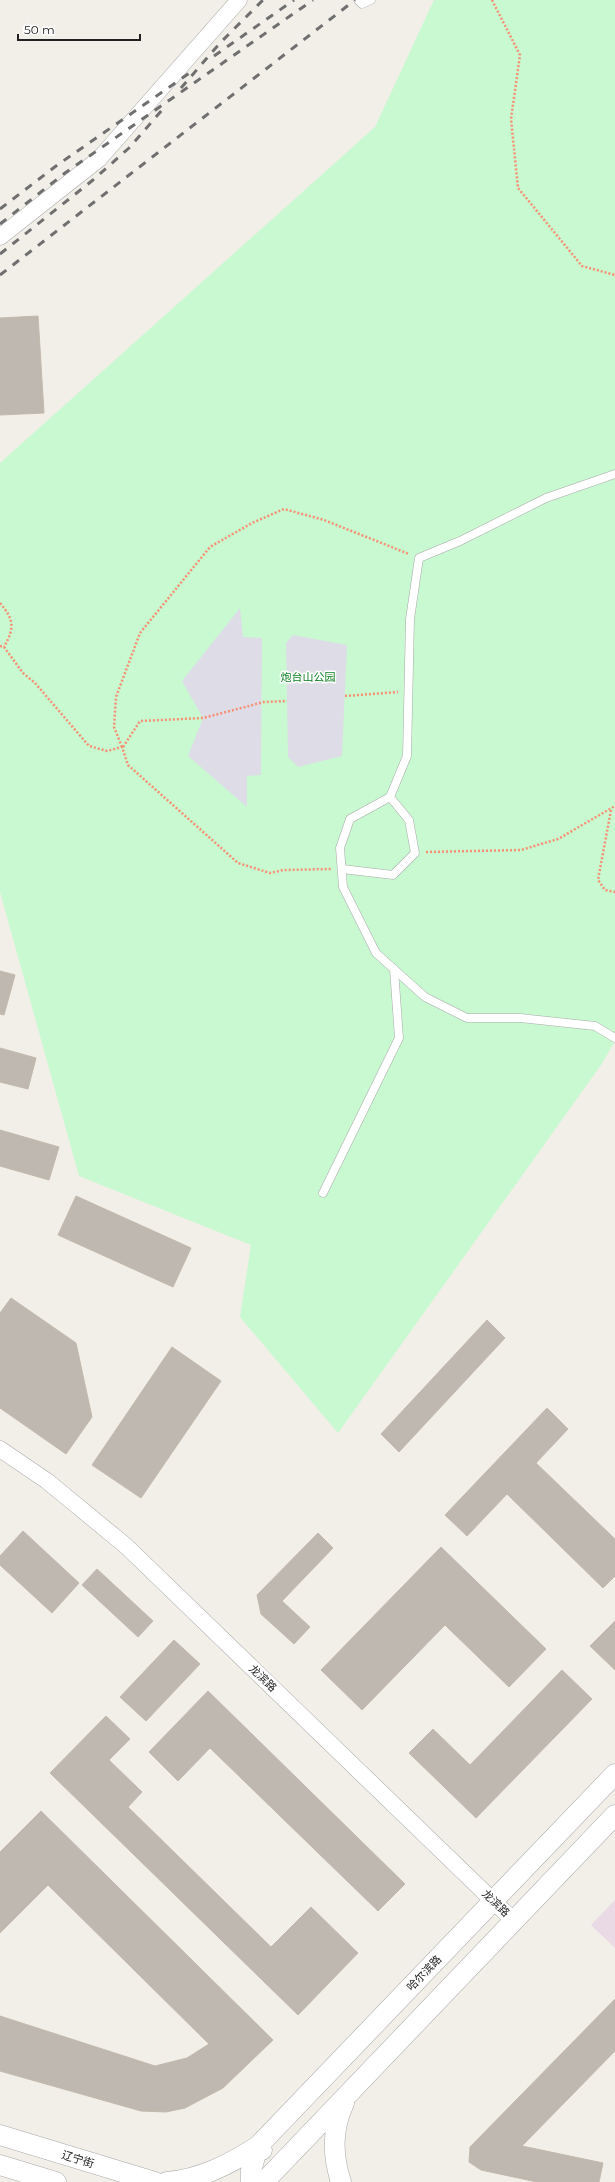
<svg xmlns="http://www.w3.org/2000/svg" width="615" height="2182" font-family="Montserrat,'Noto Sans SC',sans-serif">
  <rect width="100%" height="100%" fill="#f1efe8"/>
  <!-- industrial -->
  <path fill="#eadae6" d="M 615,1900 L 615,1948 L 591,1925 Z"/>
  <!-- park -->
  <path fill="#c8f9d1" d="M 434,0 L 615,0 L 615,1041 L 601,1065 L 338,1433 L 240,1317 L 251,1245 L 79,1176 L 0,892 L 0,463 L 375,127 Z"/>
  <!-- plaza -->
  <g fill="#dedce7">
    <path d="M 240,608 L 243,637 L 262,638 L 261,775 L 247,776 L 247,807 L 188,756 L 203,718 L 182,681 Z"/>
    <path d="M 293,635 L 347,645 L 342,756 L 298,767 L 288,757 L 286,643 Z"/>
  </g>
  <!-- building -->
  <g fill="#beb8b1" stroke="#c3b8ab">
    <path d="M 38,316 L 44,413 L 0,415 L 0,318 Z"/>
    <path d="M 0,971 L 15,975 L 4,1015 L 0,1014 Z"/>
    <path d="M 0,1048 L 36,1058 L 28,1089 L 0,1082 Z"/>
    <path d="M 0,1130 L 59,1147 L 49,1180 L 0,1166 Z"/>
    <path d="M 76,1196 L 191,1248 L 173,1287 L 58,1235 Z"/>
    <path d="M 11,1298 L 76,1343 L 92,1417 L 66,1454 L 0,1408 L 0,1313 Z"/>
    <path d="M 487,1320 L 505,1338 L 399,1452 L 381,1434 Z"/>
    <path d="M 172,1347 L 221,1381 L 141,1498 L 92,1465 Z"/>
    <path d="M 547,1408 L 568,1429 L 536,1463 L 615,1539 L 615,1576 L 603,1588 L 507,1494 L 467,1536 L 445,1515 Z"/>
    <path d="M 23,1531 L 79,1583 L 52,1613 L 0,1565 L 0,1556 Z"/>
    <path d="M 318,1533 L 333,1548 L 282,1601 L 310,1627 L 294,1644 L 261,1614 L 257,1595 Z"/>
    <path d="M 441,1547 L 546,1649 L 509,1687 L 445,1625 L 362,1710 L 321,1670 Z"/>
    <path d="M 97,1569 L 153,1621 L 138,1637 L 82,1585 Z"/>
    <path d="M 615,1621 L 615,1670 L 590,1646 Z"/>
    <path d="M 174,1640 L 200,1664 L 146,1721 L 120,1697 Z"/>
    <path d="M 562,1670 L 592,1699 L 476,1818 L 409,1753 L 433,1729 L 470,1765 Z"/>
    <path d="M 208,1691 L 405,1884 L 378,1911 L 210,1748 L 178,1781 L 149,1752 Z"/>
    <path d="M 106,1716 L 130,1739 L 109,1760 L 142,1792 L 128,1807 L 271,1947 L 311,1907 L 358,1953 L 298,2015 L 50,1773 Z"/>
    <path d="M 41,1811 L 273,2040 L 223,2088 L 185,2108 L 166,2112 L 141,2111 L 0,2071 L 0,2016 L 155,2066 L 187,2058 L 209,2044 L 48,1885 L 0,1933 L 0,1852 Z"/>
    <path d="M 615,1999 L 615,2051 L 522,2146 L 603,2163 L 599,2182 L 537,2182 L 481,2170 L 469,2162 L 470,2147 Z"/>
  </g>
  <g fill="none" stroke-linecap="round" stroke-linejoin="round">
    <!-- service casing -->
    <g stroke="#a8a8a8" stroke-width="9">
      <g id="service">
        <path d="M 358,0 L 362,4 L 371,0"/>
        <path d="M 615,474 L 546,498 L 460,541 L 419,558 L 410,619 L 407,756 L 390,797 L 350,819 L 340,848 L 343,887 L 376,953 L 425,997 L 467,1018 L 520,1018 L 595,1026 L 615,1038"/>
        <path d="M 342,869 L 393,875 L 415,853 L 409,820 L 390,797"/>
        <path d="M 323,1193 L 399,1038 L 394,969"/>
      </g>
    </g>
    <!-- minor casing -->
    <g stroke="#a8a8a8" stroke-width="17">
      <g id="minor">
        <path d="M 0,237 L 99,159 L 239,0"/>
        <path d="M 0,1449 L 47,1481 L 126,1546 L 514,1921"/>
      </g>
    </g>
    <!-- tertiary casing -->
    <g stroke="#a8a8a8" stroke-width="21">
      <g id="tertiary">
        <path d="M 0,2135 L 155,2182"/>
        <path d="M 0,2165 L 56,2182"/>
        <path d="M 167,2182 C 201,2179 230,2164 258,2146 L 262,2150"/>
        <path d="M 251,2182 L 251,2171 L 258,2146 L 615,1774"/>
        <path d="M 264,2182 L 615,1815"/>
        <path d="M 341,2182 C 332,2154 332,2129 344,2103"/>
      </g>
    </g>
    <!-- path -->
    <g stroke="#f88f73" stroke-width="2.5" stroke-dasharray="2 2" stroke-linecap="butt">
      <path d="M 492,0 L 520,55 L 511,119 L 518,188 L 582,266 L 615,275"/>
      <path d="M 0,603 C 14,620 15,627 4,647"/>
      <path d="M 0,646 L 4,647 L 23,673 L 35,683 L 89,746 L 107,751 L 122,747 L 128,765 L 238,863 L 270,873 L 283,870 L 331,869"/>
      <path d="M 345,696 L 398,692"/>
      <path d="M 122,747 L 114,727 L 116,697 L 140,633 L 210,547 L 252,523 L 284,509 L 324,520 L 409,554"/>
      <path d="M 123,747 L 140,721 L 203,718 L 264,702 L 287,701"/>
      <path d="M 611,810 L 598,880 L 605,890 L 615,892"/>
      <path d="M 426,852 L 521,850 L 558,839 L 615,806"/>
    </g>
    <!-- service -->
    <use href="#service" stroke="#fff" stroke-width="8"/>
    <!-- minor -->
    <use href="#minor" stroke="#fff" stroke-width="16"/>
    <!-- tertiary -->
    <use href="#tertiary" stroke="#fff" stroke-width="20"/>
    <!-- rail -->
    <g stroke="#6f6f6f" stroke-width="3" stroke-dasharray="8 8" stroke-linecap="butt">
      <path d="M 214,56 L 294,0"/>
      <path d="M 181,88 L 220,43 L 263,0"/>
      <path d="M 0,209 L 56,166 L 191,72"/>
      <path d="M 0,224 L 65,173 L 313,0"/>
      <path d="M 0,254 L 93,180 L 129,148 L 163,109"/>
      <path d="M 0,275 L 355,0"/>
    </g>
  </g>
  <g text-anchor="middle" stroke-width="3" stroke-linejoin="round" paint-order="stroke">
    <!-- park labels -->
    <g font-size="11" fill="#0e8124" stroke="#fff">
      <text x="308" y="681">炮台山公园</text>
    </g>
    <!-- street labels -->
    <g font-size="11" fill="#212121" stroke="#fff">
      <text transform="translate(263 1678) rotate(44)" y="4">龙滨路</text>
      <text transform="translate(496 1903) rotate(44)" y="4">龙滨路</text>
      <text transform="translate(424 1973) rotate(-46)" y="4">哈尔滨路</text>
      <text transform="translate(78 2159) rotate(17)" y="4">辽宁街</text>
    </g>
  </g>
  <!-- scale -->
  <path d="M18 34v6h122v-6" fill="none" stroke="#212121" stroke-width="2"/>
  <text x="24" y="34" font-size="12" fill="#212121" stroke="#ffffff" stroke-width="3" paint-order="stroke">50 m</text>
</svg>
